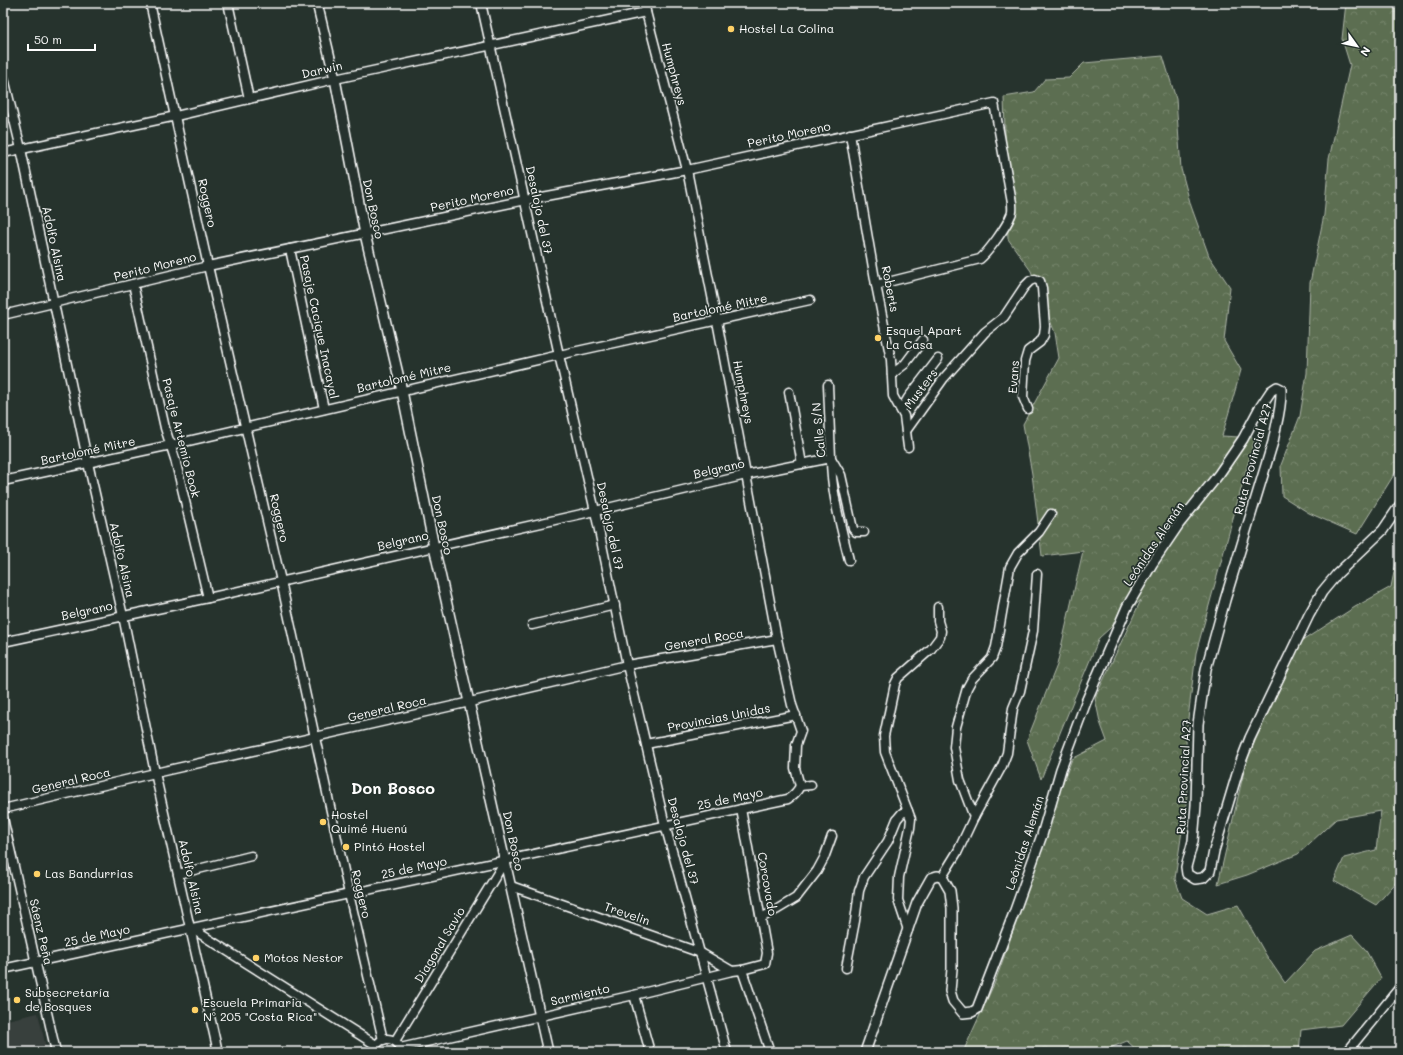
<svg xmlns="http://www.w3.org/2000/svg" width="1403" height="1055" font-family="Mali,sans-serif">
  <defs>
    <pattern id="forest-crowns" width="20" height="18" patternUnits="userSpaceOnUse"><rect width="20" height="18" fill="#5c6e51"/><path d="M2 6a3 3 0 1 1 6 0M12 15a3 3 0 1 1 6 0" fill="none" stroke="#74846b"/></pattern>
  </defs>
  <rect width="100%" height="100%" fill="#26332d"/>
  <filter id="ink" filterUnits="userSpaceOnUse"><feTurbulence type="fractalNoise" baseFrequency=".025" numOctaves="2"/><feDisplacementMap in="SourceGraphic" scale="8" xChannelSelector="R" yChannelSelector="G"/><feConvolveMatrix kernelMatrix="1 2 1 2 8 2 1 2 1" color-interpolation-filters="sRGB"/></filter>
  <g filter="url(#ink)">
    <!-- built -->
    <path fill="#393f3d" d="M 38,1013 L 47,1052 L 3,1052 L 3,1021 Z"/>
    <!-- forest -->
    <g fill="url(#forest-crowns)" stroke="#aeb6a8">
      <path d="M 1346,3 L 1400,3 L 1400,465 L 1357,534 L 1309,513 L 1282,496 L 1281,465 L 1300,416 L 1307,373 L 1310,283 L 1324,215 L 1329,159 L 1350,65 L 1342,39 Z"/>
      <path d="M 1163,56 L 1176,99 L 1181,169 L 1191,206 L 1209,256 L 1230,287 L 1224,341 L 1241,370 L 1222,436 L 1255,438 L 1196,653 L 1186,735 L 1187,796 L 1175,879 L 1182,898 L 1207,914 L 1238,905 L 1266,955 L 1285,983 L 1315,951 L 1352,935 L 1365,949 L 1381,978 L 1341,1025 L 1301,1030 L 1299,1052 L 1139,1052 L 1127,1041 L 1100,1052 L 963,1052 L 995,982 L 1009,943 L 1033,860 L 1072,759 L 1107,741 L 1100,722 L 1095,698 L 1141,600 L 1099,638 L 1041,779 L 1027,740 L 1057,665 L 1083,551 L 1042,556 L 1032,474 L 1023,424 L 1059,358 L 1055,333 L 1031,271 L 1008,239 L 1004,97 L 1034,92 L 1045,79 L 1069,78 L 1084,63 Z"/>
      <path d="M 1400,543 L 1400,878 L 1376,905 L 1334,881 L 1344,858 L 1376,850 L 1381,811 L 1336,819 L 1298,854 L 1247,875 L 1218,884 L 1247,758 L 1302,641 L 1355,607 L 1391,587 Z"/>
    </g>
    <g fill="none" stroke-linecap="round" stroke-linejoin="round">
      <!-- minor casing -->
      <g stroke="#fff" stroke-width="11">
        <g id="minor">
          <path d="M 150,3 L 208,266 L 281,581 L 349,894 L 383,1040"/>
          <path d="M 228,3 L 249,99"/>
          <path d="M 481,3 L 559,355 L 595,511 L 627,665 L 665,825 L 727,1052"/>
          <path d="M 645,3 L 646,12 L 687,170 L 717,321 L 777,639 L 792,705 L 801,731 L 796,745 L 795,768 L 800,786"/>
          <path d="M 3,74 L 21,149 L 88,463 L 123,616 L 155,773 L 218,1052"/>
          <path d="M 850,134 L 876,285 L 891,360 L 893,396 L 904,416 L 908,447"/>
          <path d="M 3,153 L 176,116 L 335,79 L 646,12"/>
          <path d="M 290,249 L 324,409"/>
          <path d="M 133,284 L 165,428 L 175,459 L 208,598"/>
          <path d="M 3,315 L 208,266 L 525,200 L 687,170 L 994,103 L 1012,203 C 1012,207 1013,212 1011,215 C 1007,226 989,251 980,259 L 876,285"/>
          <path d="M 892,374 L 905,364 L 923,340"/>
          <path d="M 828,385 L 831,458 L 841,475 L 853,529 L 856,532 L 864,532"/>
          <path d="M 789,392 L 802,464"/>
          <path d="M 901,410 L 908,398 L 938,359"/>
          <path d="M 906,431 L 944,378 L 985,332 L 1004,317 L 1024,287 L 1030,281 L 1035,279 L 1040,281 L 1042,288 L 1045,326 L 1044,335 L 1040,342 L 1028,351 L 1025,361 L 1023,397 L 1028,409"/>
          <path d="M 3,481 L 171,445 L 559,355 L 810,300"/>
          <path d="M 532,625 L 615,605"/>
          <path d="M 3,642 L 208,598 L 595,511 L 746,475 L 831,458 C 831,492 841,527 849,560"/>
          <path d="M 646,744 L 796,715"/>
          <path d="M 800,786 L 811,785"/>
          <path d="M 3,809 L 155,773 L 470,702 L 627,665 L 777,639"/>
          <path d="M 974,817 L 960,780 L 954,747 L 956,727 L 967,688 L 972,679 L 992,658 L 996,647 L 1010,567 L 1018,553 L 1039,532 L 1051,514"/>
          <path d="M 3,818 L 56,1052"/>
          <path d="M 178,874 L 251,856"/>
          <path d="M 942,877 L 958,851 L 974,817 L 1002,766 L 1007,753 L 1013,708 L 1020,691 L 1033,631 L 1037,574"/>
          <path d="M 511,886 L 701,953 L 732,971"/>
          <path d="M 761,918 L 776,910 L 796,898 L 817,871 L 824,858 L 832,836"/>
          <path d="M 191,928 L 376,1045"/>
          <path d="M 908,930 L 898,900 L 899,877 L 910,828 L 911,819 L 885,752 L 884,736 L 895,684 L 898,678 L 931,649 L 940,637 L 941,631 L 938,621 L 938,607"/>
          <path d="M 846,968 L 855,921 L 859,891 L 864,877 L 888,841 L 897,819 L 902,813 L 908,811"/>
          <path d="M 3,969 L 788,799 C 794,795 797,792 800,786"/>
          <path d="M 742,970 L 770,1052"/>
          <path d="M 634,995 L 650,1052"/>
          <path d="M 395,1041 L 505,861"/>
          <path d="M 400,1048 L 634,995 L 732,971 L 742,970 L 765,964 L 767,953 L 741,809"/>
          <path d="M 374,1052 C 376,1039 389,1035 398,1044"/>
          <path d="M 1347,1052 L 1400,987"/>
        </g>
      </g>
      <!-- tertiary casing -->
      <g stroke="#fff" stroke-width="12">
        <g id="tertiary">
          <path d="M 317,3 L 335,79 L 365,234 L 402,391 L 434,547 L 548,1052"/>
          <path d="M 865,1052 L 917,903 L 931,878 L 937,876 L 942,877 L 950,891 L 952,908 L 952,969 L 950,991 L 953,1001 L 963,1013 L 972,1012 L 977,1009 L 1014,913 L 1042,835 L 1061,769 L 1086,702 L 1127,607 L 1152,564 L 1179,524 L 1219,474 L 1243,439 L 1259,409 L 1271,391 L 1277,387 L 1281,389 C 1282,407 1276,425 1273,442 L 1225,600 L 1206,669 L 1198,724 L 1196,805 L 1193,841 L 1186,867 L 1187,874 L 1195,879 L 1203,878 L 1210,871 L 1214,851 L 1240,764 L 1250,738 L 1309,615 L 1322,592 L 1337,574 L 1383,530 L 1400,505"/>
        </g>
      </g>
      <!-- minor -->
      <use href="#minor" stroke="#26332d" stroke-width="8"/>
      <!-- tertiary -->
      <use href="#tertiary" stroke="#26332d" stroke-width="9"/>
    </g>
  </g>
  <!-- markers -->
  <g fill="#ffd166" stroke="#26332d" stroke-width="1.5">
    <circle cx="731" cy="29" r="4"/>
    <circle cx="878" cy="338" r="4"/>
    <circle cx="323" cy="822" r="4"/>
    <circle cx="346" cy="847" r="4"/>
    <circle cx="37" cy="874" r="4"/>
    <circle cx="256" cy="958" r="4"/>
    <circle cx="17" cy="1000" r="4"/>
    <circle cx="195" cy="1010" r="4"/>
  </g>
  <g text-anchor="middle" stroke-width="3.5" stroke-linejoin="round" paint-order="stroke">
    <!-- poi labels -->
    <g font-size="12" fill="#fff" stroke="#26332d" text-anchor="start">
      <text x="739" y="33">Hostel La Colina</text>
      <text x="886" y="335">Esquel Apart<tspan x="886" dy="14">La Casa</tspan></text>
      <text x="331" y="819">Hostel<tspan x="331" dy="14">Quimé Huenú</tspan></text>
      <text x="354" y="851">Pintó Hostel</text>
      <text x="45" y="878">Las Bandurrias</text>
      <text x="264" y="962">Motos Nestor</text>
      <text x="25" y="997">Subsecretaría<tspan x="25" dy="14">de Bosques</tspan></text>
      <text x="203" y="1007">Escuela Primaria<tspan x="203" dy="14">Nº 205 "Costa Rica"</tspan></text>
    </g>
    <!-- street labels -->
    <g font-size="12" fill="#fff" stroke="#26332d">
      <text transform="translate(322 70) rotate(-13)" y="4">Darwin</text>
      <text transform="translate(674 74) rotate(75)" y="4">Humphreys</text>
      <text transform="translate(789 135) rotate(-12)" y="4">Perito Moreno</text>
      <text transform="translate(472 199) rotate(-12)" y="4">Perito Moreno</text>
      <text transform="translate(207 203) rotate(78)" y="4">Roggero</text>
      <text transform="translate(373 209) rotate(78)" y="4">Don Bosco</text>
      <text transform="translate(539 210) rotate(78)" y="4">Desalojo del 37</text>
      <text transform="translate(54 244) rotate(78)" y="4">Adolfo Alsina</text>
      <text transform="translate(155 267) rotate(-14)" y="4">Perito Moreno</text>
      <text transform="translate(890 289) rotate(79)" y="4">Roberts</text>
      <text transform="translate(720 308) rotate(-12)" y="4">Bartolomé Mitre</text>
      <text transform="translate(319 327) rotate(78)" y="4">Pasaje Cacique Inacayal</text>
      <text transform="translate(1014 377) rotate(-86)" y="4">Evans</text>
      <text transform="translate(404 378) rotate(-13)" y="4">Bartolomé Mitre</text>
      <text transform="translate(921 389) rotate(-53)" y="4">Musters</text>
      <text transform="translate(743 392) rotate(79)" y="4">Humphreys</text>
      <text transform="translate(819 430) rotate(-95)" y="4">Calle S/N</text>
      <text transform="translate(181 438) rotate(76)" y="4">Pasaje Artemio Book</text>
      <text transform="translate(88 451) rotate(-12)" y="4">Bartolomé Mitre</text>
      <text transform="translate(1253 459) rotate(-75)" y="4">Ruta Provincial A27</text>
      <text transform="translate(719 469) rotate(-13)" y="4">Belgrano</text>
      <text transform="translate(279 518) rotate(77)" y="4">Roggero</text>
      <text transform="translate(442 525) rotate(78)" y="4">Don Bosco</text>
      <text transform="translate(610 526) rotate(78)" y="4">Desalojo del 37</text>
      <text transform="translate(403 541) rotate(-13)" y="4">Belgrano</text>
      <text transform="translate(1154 544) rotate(-56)" y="4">Leónidas Alemán</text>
      <text transform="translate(122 560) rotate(77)" y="4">Adolfo Alsina</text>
      <text transform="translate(87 611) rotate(-12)" y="4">Belgrano</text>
      <text transform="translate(704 640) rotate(-10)" y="4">General Roca</text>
      <text transform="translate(387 709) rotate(-13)" y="4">General Roca</text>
      <text transform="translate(719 718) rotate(-11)" y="4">Provincias Unidas</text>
      <text transform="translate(1184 777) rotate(-87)" y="4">Ruta Provincial A27</text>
      <text transform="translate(71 781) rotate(-13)" y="4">General Roca</text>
      <text transform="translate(730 799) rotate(-12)" y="4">25 de Mayo</text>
      <text transform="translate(513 841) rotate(78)" y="4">Don Bosco</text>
      <text transform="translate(683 841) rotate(75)" y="4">Desalojo del 37</text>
      <text transform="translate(1025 843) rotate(-72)" y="4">Leónidas Alemán</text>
      <text transform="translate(414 868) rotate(-12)" y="4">25 de Mayo</text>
      <text transform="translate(191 877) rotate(77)" y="4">Adolfo Alsina</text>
      <text transform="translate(767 884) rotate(80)" y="4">Corcovado</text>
      <text transform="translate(361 894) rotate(77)" y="4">Roggero</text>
      <text transform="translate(627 914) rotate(19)" y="4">Trevelin</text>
      <text transform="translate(41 932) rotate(77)" y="4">Sáenz Peña</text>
      <text transform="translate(97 936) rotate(-12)" y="4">25 de Mayo</text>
      <text transform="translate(440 945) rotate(-59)" y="4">Diagonal Savio</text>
      <text transform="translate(580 995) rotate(-13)" y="4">Sarmiento</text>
    </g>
    <!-- district labels -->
    <g font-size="16" font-weight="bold" fill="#fff" stroke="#26332d">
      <text x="393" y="794">Don Bosco</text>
    </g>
  </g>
  <!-- margin -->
  <rect width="1403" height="1055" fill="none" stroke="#26332d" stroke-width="16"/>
  <rect x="8" y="8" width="1387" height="1039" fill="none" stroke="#fff" stroke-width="1.5" filter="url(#ink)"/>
  <!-- north arrow -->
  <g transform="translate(1357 46) rotate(123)" stroke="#26332d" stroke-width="3" paint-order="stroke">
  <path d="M0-3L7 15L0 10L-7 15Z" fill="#ffffff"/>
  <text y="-6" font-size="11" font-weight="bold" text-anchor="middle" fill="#ffffff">N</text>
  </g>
  <!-- scale -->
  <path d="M28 44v6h67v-6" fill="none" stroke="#ffffff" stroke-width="2"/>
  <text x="34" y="44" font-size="12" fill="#ffffff" stroke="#26332d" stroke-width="3" paint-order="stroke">50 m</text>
</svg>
